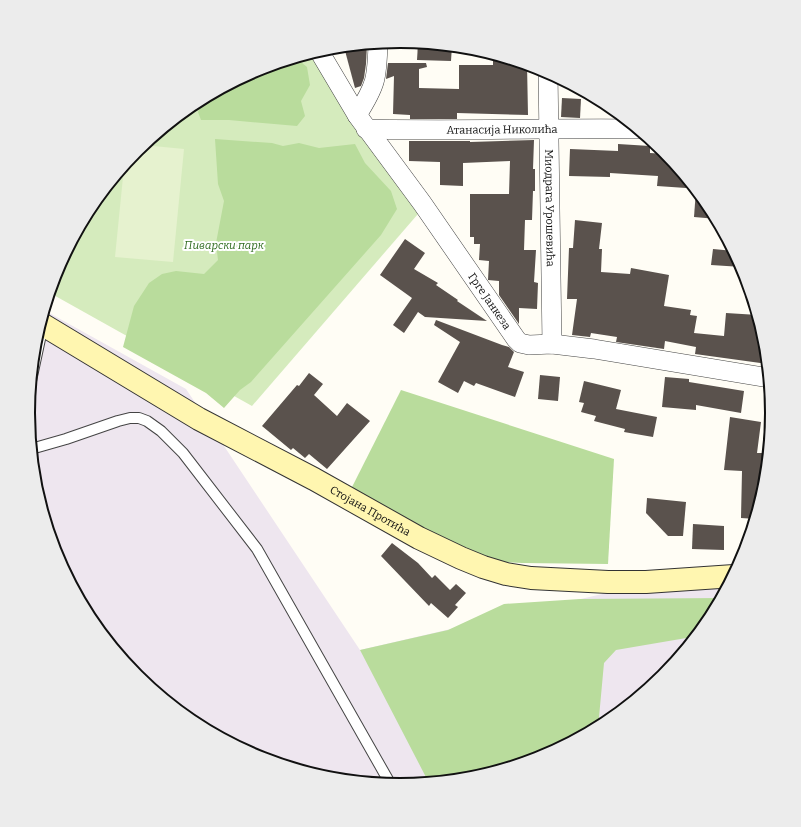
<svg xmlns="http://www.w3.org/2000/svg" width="801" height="827" font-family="Bitter,serif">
  <rect width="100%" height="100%" fill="#fffdf5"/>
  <!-- industrial -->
  <path fill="#eee6ef" d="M 44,310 L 186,389 L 360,650 L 650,583 L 733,577 L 710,621 L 664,677 L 607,723 L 543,758 L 473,779 L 400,786 L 328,779 L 258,758 L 193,723 L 137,677 L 91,620 L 56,556 L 35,486 L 28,413 L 35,341 Z"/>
  <!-- green -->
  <path fill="#d5ebbd" d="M 320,51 L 424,207 L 252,406 L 50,293 L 56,271 L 91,206 L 137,150 L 194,104 L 258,69 Z"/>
  <!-- forest -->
  <g fill="#b9dc9c">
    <path d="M 296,58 L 307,67 L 310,85 L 301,101 L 305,116 L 297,126 L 229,120 L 201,120 L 198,112 L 203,99 L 258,69 Z"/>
    <path d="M 215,139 L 272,143 L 283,146 L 299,143 L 319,148 L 355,144 L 365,163 L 391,191 L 397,209 L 381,235 L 251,382 L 240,390 L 224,408 L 206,393 L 123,347 L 134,306 L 149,283 L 162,274 L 176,271 L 204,274 L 218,260 L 216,243 L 224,201 L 218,184 Z"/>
    <path d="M 401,390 L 614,459 L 608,564 L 522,563 L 488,561 L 350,491 Z"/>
    <path d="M 722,598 L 710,621 L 698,636 L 616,650 L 604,663 L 598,728 L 543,758 L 473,779 L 429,783 L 360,650 L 448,630 L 504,604 L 580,599 Z"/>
  </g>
  <!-- pitch -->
  <path fill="#e6f2cf" d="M 143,145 L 184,149 L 173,262 L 115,257 L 124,167 L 137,150 Z"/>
  <!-- building -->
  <g fill="#5a524d">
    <path d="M 418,43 L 452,46 L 451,61 L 417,60 Z"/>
    <path d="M 367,44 L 366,64 L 364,78 L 361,86 L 355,88 L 344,47 Z"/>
    <path d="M 493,54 L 527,64 L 528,115 L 457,113 L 457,119 L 410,119 L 410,115 L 393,114 L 394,76 L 386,79 L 388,63 L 426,63 L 427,67 L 419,69 L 419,88 L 459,89 L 459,65 L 493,65 Z"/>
    <path d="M 562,98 L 581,99 L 580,118 L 561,117 Z"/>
    <path d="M 534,140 L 533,169 L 535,169 L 535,191 L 533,191 L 532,220 L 525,220 L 524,250 L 536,250 L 534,282 L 538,283 L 537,309 L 519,308 L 519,324 L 499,295 L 499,281 L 488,280 L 489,261 L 479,260 L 480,244 L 474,244 L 474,237 L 470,237 L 470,194 L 509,194 L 510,161 L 463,163 L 463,186 L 440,185 L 440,162 L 409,161 L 409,141 L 470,141 L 470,142 Z"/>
    <path d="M 618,144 L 650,146 L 650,153 L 667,154 L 687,178 L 686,188 L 657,186 L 658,176 L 610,173 L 610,177 L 569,176 L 570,149 L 618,151 Z"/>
    <path d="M 696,190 L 710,207 L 717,219 L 694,217 Z"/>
    <path d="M 575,220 L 602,223 L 599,249 L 602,249 L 601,272 L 630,274 L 631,268 L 669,275 L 664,306 L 691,310 L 690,315 L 697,316 L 694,333 L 724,336 L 726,313 L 758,315 L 766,341 L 768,364 L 695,354 L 696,347 L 665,341 L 664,349 L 616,342 L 617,337 L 591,333 L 590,337 L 572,335 L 577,299 L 567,299 L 569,248 L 573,248 Z"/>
    <path d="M 405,239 L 425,253 L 414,269 L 438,283 L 436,285 L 458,300 L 457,301 L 487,321 L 425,317 L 418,312 L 404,333 L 393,325 L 412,298 L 380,275 Z"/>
    <path d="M 713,249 L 734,251 L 742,267 L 711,265 Z"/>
    <path d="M 436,320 L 502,345 L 509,347 L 514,352 L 508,367 L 524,372 L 515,397 L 476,383 L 474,386 L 464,381 L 458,393 L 438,382 L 460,342 L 434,325 Z"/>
    <path d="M 309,373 L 323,384 L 314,395 L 337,416 L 347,403 L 370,421 L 327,469 L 309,454 L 305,458 L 293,448 L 291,450 L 262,426 L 297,385 L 299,386 Z"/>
    <path d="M 540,375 L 560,377 L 558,401 L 538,399 Z"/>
    <path d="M 665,377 L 689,379 L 689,382 L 744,391 L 741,413 L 696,405 L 696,410 L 662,407 Z"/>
    <path d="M 584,381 L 621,390 L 616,409 L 657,417 L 653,437 L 624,432 L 625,429 L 594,421 L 596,416 L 581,412 L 584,403 L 579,402 Z"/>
    <path d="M 730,417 L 761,422 L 757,453 L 763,453 L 762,472 L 760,472 L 760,507 L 756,519 L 741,518 L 742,471 L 724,470 Z"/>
    <path d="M 647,498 L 686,502 L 683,536 L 668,536 L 646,513 Z"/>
    <path d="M 693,524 L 724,526 L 724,550 L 692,549 Z"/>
    <path d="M 392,543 L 418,563 L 432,578 L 435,575 L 450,590 L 456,584 L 466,593 L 455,605 L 458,607 L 448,618 L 431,603 L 429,606 L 381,556 Z"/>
  </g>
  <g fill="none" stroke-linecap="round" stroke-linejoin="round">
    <!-- service casing -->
    <g stroke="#444" stroke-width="12">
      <g id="service">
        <path d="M 31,381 L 43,325"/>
        <path d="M 31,449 L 66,439 L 118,421 L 130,418 L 139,418 L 147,421 L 161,431 L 183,453 L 257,549 L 391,785"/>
      </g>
    </g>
    <!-- minor casing -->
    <g stroke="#444" stroke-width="20">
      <g id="minor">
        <path id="s1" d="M 319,51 L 357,115 L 422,203 L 516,339 L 520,343 L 529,345 L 552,344 L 594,349 L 770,378"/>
        <path id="s2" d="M 548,72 L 552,344"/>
        <path d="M 357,115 C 376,85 377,79 378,43"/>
        <path id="s3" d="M 366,129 C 457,131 548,128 639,129"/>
      </g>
    </g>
    <!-- secondary casing -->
    <g stroke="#333" stroke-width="24">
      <g id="secondary">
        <path id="s4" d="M 40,323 L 199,419 L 314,479 L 419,538 L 461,558 L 483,567 L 506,574 L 531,578 L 608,582 L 646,582 L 734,576"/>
      </g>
    </g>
    <!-- service -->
    <use href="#service" stroke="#fff" stroke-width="10"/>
    <!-- minor -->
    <use href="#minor" stroke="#fff" stroke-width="19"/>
    <!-- secondary -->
    <use href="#secondary" stroke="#fff6b0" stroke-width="22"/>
  </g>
  <g text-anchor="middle" stroke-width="4" stroke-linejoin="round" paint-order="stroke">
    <!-- street labels -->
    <g font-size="11" fill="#111" stroke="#fff">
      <text dy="4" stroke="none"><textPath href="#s3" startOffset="136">Атанасија Николића</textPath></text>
      <text dy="4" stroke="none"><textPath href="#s2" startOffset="136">Миодрага Урошевића</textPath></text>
      <text dy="4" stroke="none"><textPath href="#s1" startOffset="303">Грге Јанкеза</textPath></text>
      <text dy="4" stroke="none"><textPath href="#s4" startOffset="380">Стојана Протића</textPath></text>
    </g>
    <!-- park labels -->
    <g font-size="11" font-style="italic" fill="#2f6b1f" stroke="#fff">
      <text x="224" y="249">Пиварски парк</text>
    </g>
  </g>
  <!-- crop -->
  <path d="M0 0H801V827H0ZM35 413a365 365 0 1 1 730 0a365 365 0 1 1-730 0Z" fill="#ececec" fill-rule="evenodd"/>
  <path fill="none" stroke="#111" stroke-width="2" d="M35 413a365 365 0 1 1 730 0a365 365 0 1 1-730 0Z"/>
</svg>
